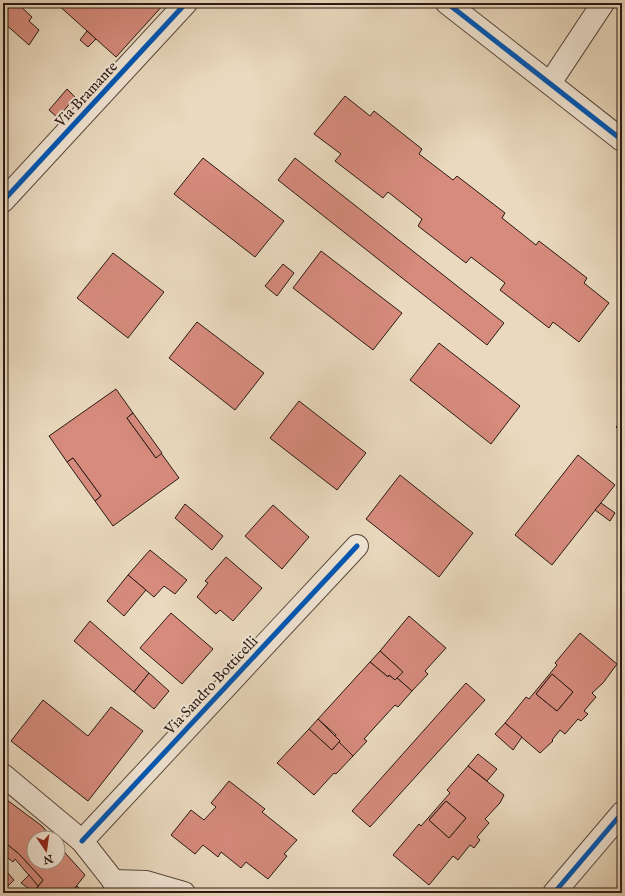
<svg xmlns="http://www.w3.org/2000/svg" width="625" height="896" font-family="'IM FELL English',serif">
  <rect width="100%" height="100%" fill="#ead9be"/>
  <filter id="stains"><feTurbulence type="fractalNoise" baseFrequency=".005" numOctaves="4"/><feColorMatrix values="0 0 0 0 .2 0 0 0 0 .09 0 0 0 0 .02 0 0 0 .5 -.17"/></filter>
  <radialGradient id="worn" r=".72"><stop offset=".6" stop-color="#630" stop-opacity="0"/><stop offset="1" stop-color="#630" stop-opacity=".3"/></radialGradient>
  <!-- building -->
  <g fill="#d68b7d" stroke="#2a1a14" fill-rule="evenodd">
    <path d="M 3,3 L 17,3 L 32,17 L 29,21 L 39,30 L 29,45 L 3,22 Z"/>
    <path d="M 56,3 L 165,3 L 116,57 Z"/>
    <path d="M 87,31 L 96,39 L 88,47 L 80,40 Z"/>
    <path d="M 67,89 L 75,97 L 58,118 L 49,110 Z"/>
    <path d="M 345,96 L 370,116 L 374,111 L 422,149 L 419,154 L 453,180 L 457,176 L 505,213 L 502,218 L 536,245 L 539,241 L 587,278 L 584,283 L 609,303 L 579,342 L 553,322 L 549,328 L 500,290 L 505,283 L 471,257 L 466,263 L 418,226 L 422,219 L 388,192 L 383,198 L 335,161 L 341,154 L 314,134 Z"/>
    <path d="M 203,158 L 284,221 L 255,257 L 174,194 Z"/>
    <path d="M 295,158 L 504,323 L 487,345 L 278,180 Z"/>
    <path d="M 321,251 L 402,313 L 373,350 L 293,288 Z"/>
    <path d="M 113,253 L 164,292 L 128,338 L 77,298 Z"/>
    <path d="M 283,264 L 294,273 L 277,296 L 265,286 Z"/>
    <path d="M 197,322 L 264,373 L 235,410 L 169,358 Z"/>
    <path d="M 439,343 L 520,406 L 491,444 L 410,380 Z"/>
    <path d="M 116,389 L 133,413 L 127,418 L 156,458 L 161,453 L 179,478 L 113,526 L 95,501 L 101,496 L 73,458 L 67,462 L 49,436 Z"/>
    <path d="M 299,401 L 366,453 L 337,490 L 270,438 Z"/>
    <path d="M 133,413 L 162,453 L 156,458 L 127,418 Z"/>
    <path d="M 622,420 L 622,432 L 616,427 Z"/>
    <path d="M 578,455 L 615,485 L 552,565 L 515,535 Z"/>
    <path d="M 73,458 L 101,496 L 95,501 L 67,462 Z"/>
    <path d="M 400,475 L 473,533 L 439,577 L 366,519 Z"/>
    <path d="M 601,503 L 615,513 L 610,521 L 595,510 Z"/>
    <path d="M 185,504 L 223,536 L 212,550 L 175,518 Z"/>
    <path d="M 273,505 L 309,537 L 282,569 L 245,536 Z"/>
    <path d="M 150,550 L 187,580 L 175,594 L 164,586 L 154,597 L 128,575 Z"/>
    <path d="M 226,557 L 262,588 L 233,621 L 220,610 L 216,614 L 197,597 L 208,583 L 205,581 Z"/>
    <path d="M 128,575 L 146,590 L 124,616 L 107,601 Z"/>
    <path d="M 171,613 L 213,649 L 182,684 L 140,648 Z"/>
    <path d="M 409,616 L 446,648 L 425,671 L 428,674 L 412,691 L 397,678 L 403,672 L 380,651 Z"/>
    <path d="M 90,621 L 149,673 L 134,692 L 74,641 Z"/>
    <path d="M 580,633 L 617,664 L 603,683 L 592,693 L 596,697 L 584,711 L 588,714 L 581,721 L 578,719 L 565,734 L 560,730 L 552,740 L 553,741 L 540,753 L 505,723 L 526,697 L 529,699 L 557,665 L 555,663 ZM 552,674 L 573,692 L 557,711 L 536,694 Z"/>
    <path d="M 380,651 L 403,672 L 395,680 L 389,675 L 388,677 L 370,662 Z"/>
    <path d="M 370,662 L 388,677 L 389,675 L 395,680 L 397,678 L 412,691 L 398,707 L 395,705 L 364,739 L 367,741 L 353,756 L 339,742 L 340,741 L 335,737 L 336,735 L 318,719 Z"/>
    <path d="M 149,673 L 169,691 L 154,709 L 134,692 Z"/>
    <path d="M 552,674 L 573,692 L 557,711 L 536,694 Z"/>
    <path d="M 466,683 L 485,700 L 370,827 L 352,811 Z"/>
    <path d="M 43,700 L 88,736 L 111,707 L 143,731 L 88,801 L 11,741 Z"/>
    <path d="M 318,719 L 340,741 L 332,750 L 309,729 Z"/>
    <path d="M 505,723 L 522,737 L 513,750 L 495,734 Z"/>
    <path d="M 309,729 L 332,750 L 339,742 L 353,756 L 336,774 L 334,773 L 314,795 L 277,763 Z"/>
    <path d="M 478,754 L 497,769 L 487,781 L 468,766 Z"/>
    <path d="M 468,766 L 504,795 L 500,803 L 485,819 L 489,823 L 477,837 L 480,840 L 474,848 L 470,845 L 458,860 L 453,856 L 429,885 L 393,855 L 419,824 L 421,826 L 450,793 L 447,790 ZM 446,801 L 466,818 L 449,838 L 429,820 Z"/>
    <path d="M 229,781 L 265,809 L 262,812 L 297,840 L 284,854 L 287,856 L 268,879 L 246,862 L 241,868 L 221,852 L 218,857 L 203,845 L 195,854 L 171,835 L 191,810 L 204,820 L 216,807 L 211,803 Z"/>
    <path d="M 3,797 L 42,826 L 52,838 L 34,838 L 34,862 L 58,862 L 58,845 L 85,875 L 71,893 L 34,892 L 43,880 L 19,854 L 3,841 Z"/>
    <path d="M 446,801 L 466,818 L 449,838 L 429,820 Z"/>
    <path d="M 3,841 L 19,854 L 43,880 L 38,886 L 15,859 L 13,862 L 3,854 Z"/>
    <path d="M 7,872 L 14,880 L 5,889 L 10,893 L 3,893 L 3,876 Z"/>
    <path d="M 29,875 L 38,886 L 34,892 L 21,883 Z"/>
    <path d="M 77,886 L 84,893 L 71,893 Z"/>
  </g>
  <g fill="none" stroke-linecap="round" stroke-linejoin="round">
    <!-- minor casing -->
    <g stroke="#5a4a3e" stroke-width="24">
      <g id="minor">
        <path d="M 447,3 L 622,140"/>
        <path d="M 550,83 L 603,3"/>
        <path d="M 3,201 L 186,3"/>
        <path d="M 3,775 L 82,841 L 123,893"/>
        <path d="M 82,841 L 357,546"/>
        <path d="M 113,881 L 146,882 L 184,893"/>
        <path d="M 554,893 L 622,813"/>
      </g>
    </g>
    <!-- minor -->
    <use href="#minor" stroke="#f1e6d5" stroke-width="22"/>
    <!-- cycleway casing -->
    <g stroke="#f1e6d5" stroke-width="8">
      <g id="cycleway">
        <path d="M 447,3 L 622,140"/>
        <path d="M 3,201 L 186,3"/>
        <path d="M 82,841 L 357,546"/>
        <path d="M 554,893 L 622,813"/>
      </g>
    </g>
    <!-- cycleway -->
    <use href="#cycleway" stroke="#0057b8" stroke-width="5"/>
  </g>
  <g text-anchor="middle" stroke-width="4" stroke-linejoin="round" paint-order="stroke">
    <!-- street labels -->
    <g font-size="15" fill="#2a1a14" stroke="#f1e6d5">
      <text transform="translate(86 94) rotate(-47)" y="5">Via Bramante</text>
      <text transform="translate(211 685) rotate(-47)" y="5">Via Sandro Botticelli</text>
    </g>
  </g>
  <!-- margin -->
  <rect width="625" height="896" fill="none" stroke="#ead9be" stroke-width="16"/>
  <rect x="4" y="4" width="617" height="888" fill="none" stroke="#2a1a14" stroke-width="2"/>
  <rect x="8" y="8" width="609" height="880" fill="none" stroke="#2a1a14"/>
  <!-- north arrow -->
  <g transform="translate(46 850) rotate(167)"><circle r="19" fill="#f1e6d5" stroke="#a19488"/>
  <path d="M0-3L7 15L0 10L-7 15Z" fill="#8f2418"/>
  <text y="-6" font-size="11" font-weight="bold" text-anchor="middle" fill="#2a1a14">N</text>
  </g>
  <rect width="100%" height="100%" filter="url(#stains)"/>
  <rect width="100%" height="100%" fill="url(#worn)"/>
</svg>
